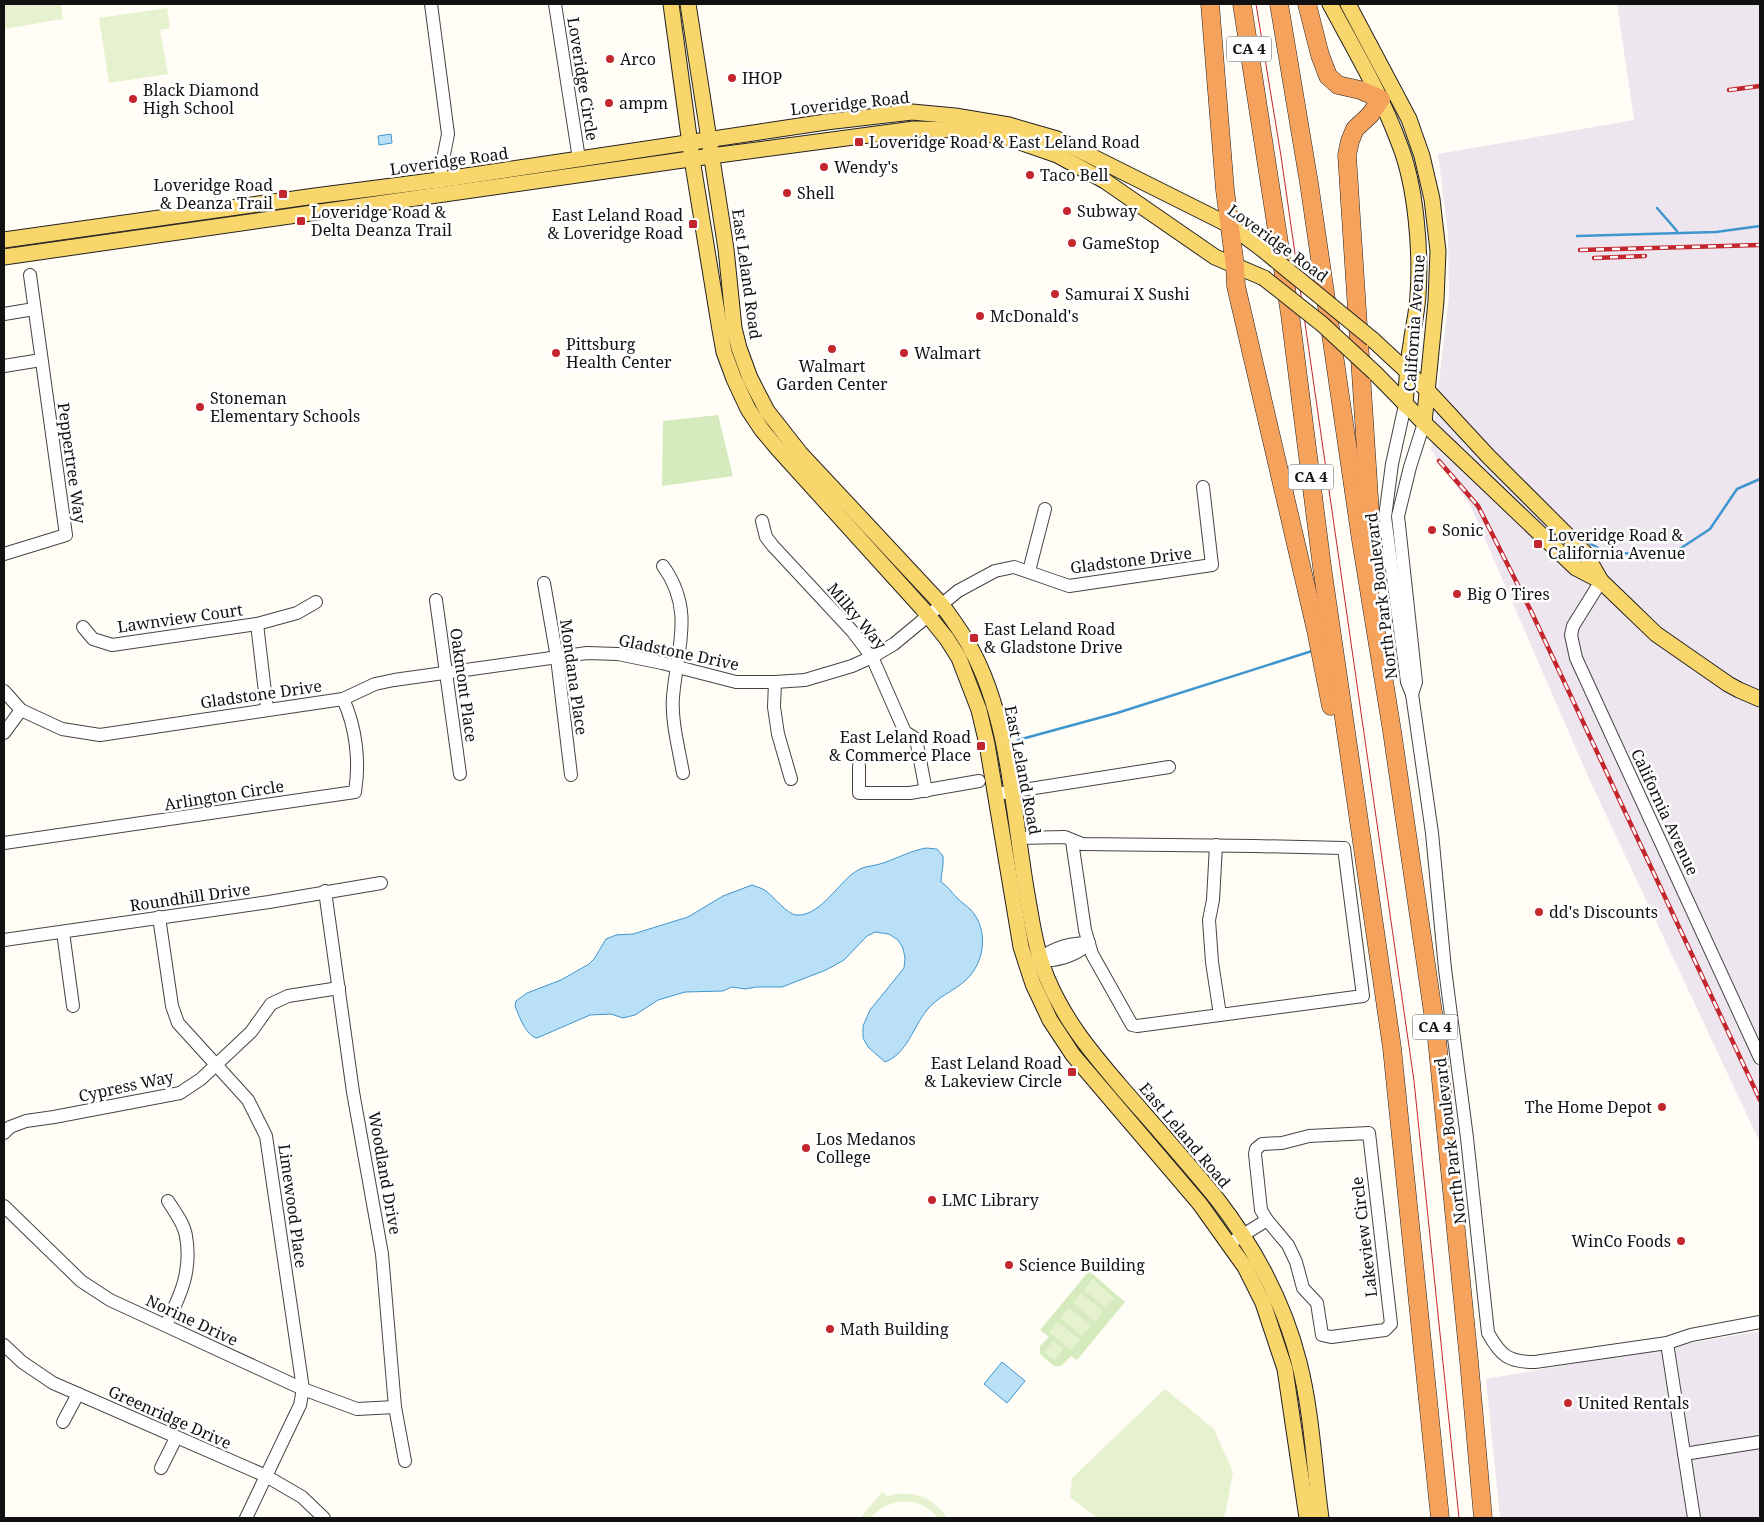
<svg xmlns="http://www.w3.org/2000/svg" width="1764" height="1522" font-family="'Noto Serif',serif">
  <rect width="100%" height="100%" fill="#fffdf5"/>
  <!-- industrial -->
  <g fill="#eee6ef">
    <path d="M 1617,4 L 1760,4 L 1760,1143 L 1586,772 L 1471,507 L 1431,450 L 1449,297 L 1448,234 L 1438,154 L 1634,120 Z"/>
    <path d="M 1760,1331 L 1760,1518 L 1500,1518 L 1486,1379 Z"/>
  </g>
  <!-- green -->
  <g fill="#d5ebbd">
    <path d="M 718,415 L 733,476 L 662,486 L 663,421 Z"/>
    <path d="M 1089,1271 L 1125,1302 L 1077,1360 L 1071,1356 L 1061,1366 L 1054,1366 L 1040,1354 L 1040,1346 L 1049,1337 L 1040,1330 Z"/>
  </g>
  <!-- pitch -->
  <g fill="#e6f2cf">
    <path d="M 4,4 L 61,4 L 63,19 L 4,29 Z"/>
    <path d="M 167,8 L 170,28 L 160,30 L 168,74 L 109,83 L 99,18 Z"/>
    <path d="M 1093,1279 L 1114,1298 L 1106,1308 L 1084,1290 Z"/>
    <path d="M 1081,1293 L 1103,1311 L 1095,1322 L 1073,1303 Z"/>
    <path d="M 1069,1308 L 1091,1326 L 1082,1336 L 1060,1318 Z"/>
    <path d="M 1058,1322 L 1080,1340 L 1071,1350 L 1049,1332 Z"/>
    <path d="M 1053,1341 L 1064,1349 L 1054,1360 L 1044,1352 Z"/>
    <path d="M 1165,1389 L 1214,1429 L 1233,1472 L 1225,1515 L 1222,1518 L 1097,1518 L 1070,1497 L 1072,1478 Z"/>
    <path d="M 882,1492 L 887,1496 C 911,1489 934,1497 947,1518 L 938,1518 C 920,1495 889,1497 870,1518 L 860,1518 Z"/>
  </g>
  <!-- water -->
  <g fill="#b9e0f7" stroke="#3f96cf">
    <path d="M 391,134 L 392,143 L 379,145 L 378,136 Z"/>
    <path d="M 926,848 L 937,849 L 943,856 C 944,866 941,873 941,882 C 948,886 951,892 957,898 C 961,902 967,906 971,910 C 989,930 985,962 966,980 C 954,991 937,997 927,1010 C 913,1027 907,1054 885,1062 L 868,1047 L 863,1038 L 863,1026 L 870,1010 L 904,968 L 905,958 L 903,948 L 898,940 L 889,934 L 875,932 L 867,936 L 844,960 L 826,970 L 782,987 L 756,987 L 745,989 L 732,987 L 723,991 L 685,992 L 658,1000 L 635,1015 L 623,1018 L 611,1014 L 590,1015 L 537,1038 C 526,1036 519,1016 515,1006 L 516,1001 L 527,993 L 561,980 L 589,964 L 594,959 L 606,939 L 616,935 L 633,934 L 688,917 L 723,896 L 752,885 C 757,887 762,888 766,891 C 774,897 787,914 796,915 C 818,917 836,887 851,875 C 864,864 869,868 883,863 C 898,858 910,851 926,848 Z"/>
    <path d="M 1002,1362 L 1025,1381 L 1007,1403 L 984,1384 Z"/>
  </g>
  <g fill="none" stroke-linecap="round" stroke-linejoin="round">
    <!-- stream -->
    <g stroke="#3f96cf" stroke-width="2.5">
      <path d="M 1657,208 L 1677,231"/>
      <path d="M 1577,236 L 1716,232 L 1760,226"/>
      <path d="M 1587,542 L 1608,553 L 1656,554"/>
      <path d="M 1675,552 L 1710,529 L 1737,489 L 1760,479"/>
      <path d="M 1018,740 L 1117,713 L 1312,651"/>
    </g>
    <!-- minor casing -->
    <g stroke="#444" stroke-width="14">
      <g id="minor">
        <path d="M 431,4 L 448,134 L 439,180"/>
        <path d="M 555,4 L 579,159"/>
        <path d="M 4,314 L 34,309"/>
        <path d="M 4,366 L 41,360"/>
        <path d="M 1405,405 L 1392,464 L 1385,517 L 1407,682 L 1412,694 L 1432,833 L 1445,969 L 1467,1138 L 1488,1333 C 1501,1356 1508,1362 1535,1362 L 1667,1343 L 1691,1335 L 1760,1322"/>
        <path d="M 762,521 L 766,537 L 773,546 L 853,632 L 872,657 L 905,732 L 916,739 L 926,791"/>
        <path d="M 4,554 L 66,535 L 30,275"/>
        <path d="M 663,566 C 695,610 677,649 673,697 C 671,720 679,750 683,773"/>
        <path d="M 1029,571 L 1045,509"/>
        <path d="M 1601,581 L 1573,626 L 1571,635 L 1576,658 L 1760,1058"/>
        <path d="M 544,583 L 557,658 L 571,775"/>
        <path d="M 436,600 L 460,774"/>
        <path d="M 257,624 L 267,709"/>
        <path d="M 83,627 L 93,639 L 112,645 L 257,624 L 297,613 L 316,602"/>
        <path d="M 775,682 L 774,707 L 778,734 L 791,779"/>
        <path d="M 4,691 L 21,710 L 62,729 L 100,735 L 343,699 L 375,684 L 394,680 L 587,653 L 618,654 L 662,663 L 736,682 L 775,682 L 805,680 L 852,666 L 872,657 L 894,644 L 958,591 L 995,571 L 1014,567 L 1069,586 L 1212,565 L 1203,487"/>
        <path d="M 1412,694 L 1416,682 L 1398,516 L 1410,467 L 1424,423"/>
        <path d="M 4,733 L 21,710"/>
        <path d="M 859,766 L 859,793 L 910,793 L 979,781"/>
        <path d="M 1003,793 L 1169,767"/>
        <path d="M 1018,838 L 1065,837 L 1082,844 L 1254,846 L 1344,848 L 1363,996 L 1137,1026 L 1132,1025 L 1092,954 L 1085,930 L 1072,841"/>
        <path d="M 4,843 L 355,792 C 360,761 356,727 343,699"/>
        <path d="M 1216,845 L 1213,900 L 1209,920 L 1212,962 L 1220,1015"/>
        <path d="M 325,891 L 353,1092 L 382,1254 L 395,1407 L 405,1461"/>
        <path d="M 159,917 L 172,1006 L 178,1023 L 248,1100 L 266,1136 L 303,1389 L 300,1405 L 246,1518"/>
        <path d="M 63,932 L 73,1006"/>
        <path d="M 4,940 L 269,902 L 381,883"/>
        <path d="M 1032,962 C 1039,960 1045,961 1052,960 C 1066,958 1079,953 1089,943 C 1073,943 1052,947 1041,959"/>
        <path d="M 4,1133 L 10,1127 L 26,1121 L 54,1117 L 180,1093 L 201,1079 L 251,1032 L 271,1004 L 288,996 L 339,988"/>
        <path d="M 1369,1133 L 1391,1324 L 1385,1330 L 1331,1337 L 1322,1335 L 1317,1303 L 1303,1288 L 1296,1262 L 1288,1245 L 1267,1220 L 1261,1210 L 1255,1154 L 1256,1149 L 1262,1144 L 1282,1143 L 1309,1136 Z"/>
        <path d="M 4,1206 L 81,1281 L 110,1300 L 303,1389 L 357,1409 L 395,1407"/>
        <path d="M 1235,1240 L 1267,1220"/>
        <path d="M 166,1325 C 181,1294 192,1271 186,1236 C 184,1223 174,1211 168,1201"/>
        <path d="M 1667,1343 L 1694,1518"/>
        <path d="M 4,1345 L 22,1362 L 53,1383 L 266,1476 L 302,1497 L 324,1518"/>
        <path d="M 63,1422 L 78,1394"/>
        <path d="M 1684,1454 L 1760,1442"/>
        <path d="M 161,1468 L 176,1438"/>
      </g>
    </g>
    <!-- major casing -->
    <g stroke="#222" stroke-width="17">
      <g id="major">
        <path d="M 671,4 L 692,159 L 720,330 L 724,352 L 734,379 L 748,409 L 762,430 L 778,449 L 922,608 L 947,639 L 959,658 L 979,710 L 987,744 L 1021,947 L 1033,984 L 1050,1020 L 1073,1055 L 1200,1204 L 1245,1267 L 1263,1303 L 1285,1369 L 1307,1518"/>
        <path d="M 688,4 L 726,249 L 734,328 L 739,348 L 750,378 L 767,411 L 800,453 L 942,605 C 952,619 962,632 970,647 C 1010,718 1013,815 1027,894 C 1032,923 1036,951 1047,978 C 1065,1021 1091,1052 1121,1087 C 1153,1124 1186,1161 1217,1199 C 1254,1247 1284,1303 1299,1362 C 1312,1413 1314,1467 1321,1518"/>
        <path d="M 1330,4 C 1354,49 1381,94 1399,143 C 1416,185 1421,250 1418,296 C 1417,312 1413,328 1411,344 C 1407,364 1407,385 1405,405"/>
        <path d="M 1348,4 L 1409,119 L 1422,156 L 1432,199 L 1438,251 L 1436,301 L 1424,423"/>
        <path d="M 4,240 L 315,196 L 439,180 L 826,122 L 912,112 L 955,116 L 1009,125 L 1057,139 L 1231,226 L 1262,249"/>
        <path d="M 4,257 L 711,156 L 914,129 L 960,130 L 1005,137 L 1057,155 L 1105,181 L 1215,257 L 1264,278"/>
        <path d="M 1372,339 L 1427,390 L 1488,456 L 1585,553 L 1601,581 L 1627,606 L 1656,634 L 1728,684 L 1739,690 L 1760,699"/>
        <path d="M 1375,373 L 1424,423 L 1576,568 L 1601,581"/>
      </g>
    </g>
    <!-- highway casing -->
    <g stroke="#222" stroke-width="19">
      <g id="highway">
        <path d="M 1210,4 L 1225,190 L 1235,266 L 1236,286 L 1316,630 L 1331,706"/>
        <path d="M 1242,4 L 1290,314 L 1322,567 L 1392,1048 L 1440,1518"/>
        <path d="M 1279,4 L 1309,183 L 1361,540 L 1392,731 L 1437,1040 L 1469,1361 L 1483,1518"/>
        <path d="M 1307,4 L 1320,55 L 1328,76 L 1338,85 L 1360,90 L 1381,99 L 1370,115 L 1355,129 L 1350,141 L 1347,155 L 1370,513 L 1362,536"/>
      </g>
    </g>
    <!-- minor -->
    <use href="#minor" stroke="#fff" stroke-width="12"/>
    <!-- major -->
    <use href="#major" stroke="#f9d66b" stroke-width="15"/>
    <!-- highway -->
    <use href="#highway" stroke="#f5a25d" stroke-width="18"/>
    <!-- tram -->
    <path stroke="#c4262e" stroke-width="1" d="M 1256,4 L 1281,156 L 1414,1081 L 1459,1518"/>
    <!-- rail casing -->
    <g stroke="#c4262e" stroke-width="4.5">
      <g id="rail">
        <path d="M 1729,90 L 1760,86"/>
        <path d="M 1580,250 L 1760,245"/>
        <path d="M 1594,258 L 1645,256"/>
        <path d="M 1439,461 L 1478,506 L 1531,611 L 1760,1100"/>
      </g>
    </g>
    <!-- rail -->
    <use href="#rail" stroke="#fff" stroke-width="2.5" stroke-dasharray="8" stroke-linecap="butt"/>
    <!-- major-bridge casing -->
    <g stroke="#222" stroke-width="17" stroke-linecap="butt">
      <g id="major-bridge">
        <path d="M 1262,249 L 1372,339"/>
        <path d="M 1264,278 L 1322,324 L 1375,373"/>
      </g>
    </g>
    <!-- major-bridge -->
    <use href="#major-bridge" stroke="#f9d66b" stroke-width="15"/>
  </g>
  <!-- markers -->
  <g fill="#c4262e" stroke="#fff" stroke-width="2">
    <circle cx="610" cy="59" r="5"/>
    <circle cx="732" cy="78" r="5"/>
    <circle cx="133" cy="99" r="5"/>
    <circle cx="609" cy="103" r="5"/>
    <rect x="854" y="137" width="10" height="10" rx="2.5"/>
    <circle cx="824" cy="167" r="5"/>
    <circle cx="1030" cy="175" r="5"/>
    <circle cx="787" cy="193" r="5"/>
    <rect x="278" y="189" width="10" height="10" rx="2.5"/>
    <circle cx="1067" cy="211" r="5"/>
    <rect x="296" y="216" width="10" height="10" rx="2.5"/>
    <rect x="688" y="219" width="10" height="10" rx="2.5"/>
    <circle cx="1072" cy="243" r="5"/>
    <circle cx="1055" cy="294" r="5"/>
    <circle cx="980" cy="316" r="5"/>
    <circle cx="832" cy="349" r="5"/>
    <circle cx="556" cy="353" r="5"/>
    <circle cx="904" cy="353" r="5"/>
    <circle cx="200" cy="407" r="5"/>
    <circle cx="1432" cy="530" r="5"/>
    <rect x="1533" y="539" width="10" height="10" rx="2.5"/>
    <circle cx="1457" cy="594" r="5"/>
    <rect x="969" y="633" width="10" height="10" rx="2.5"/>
    <rect x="976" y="741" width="10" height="10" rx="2.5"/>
    <circle cx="1539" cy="912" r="5"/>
    <rect x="1067" y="1067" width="10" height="10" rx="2.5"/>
    <circle cx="1662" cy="1107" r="5"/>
    <circle cx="806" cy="1148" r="5"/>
    <circle cx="932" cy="1200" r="5"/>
    <circle cx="1681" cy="1241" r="5"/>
    <circle cx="1009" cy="1265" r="5"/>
    <circle cx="830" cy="1329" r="5"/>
    <circle cx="1568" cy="1403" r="5"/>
  </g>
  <g text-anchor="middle" stroke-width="5" stroke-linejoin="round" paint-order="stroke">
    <!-- shield labels -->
    <g fill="#fff" stroke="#585858" stroke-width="1">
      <rect x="1226.5" y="36.5" width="45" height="25" rx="4"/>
      <rect x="1288.5" y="464.5" width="45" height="25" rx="4"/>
      <rect x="1412.5" y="1014.5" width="45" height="25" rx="4"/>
    </g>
    <g font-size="15" font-weight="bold" fill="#111">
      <text x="1249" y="54">CA 4</text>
      <text x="1311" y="482">CA 4</text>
      <text x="1435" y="1032">CA 4</text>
    </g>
    <!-- poi labels -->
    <g font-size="16" fill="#111" stroke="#fff" text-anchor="start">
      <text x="620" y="65">Arco</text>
      <text x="742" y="84">IHOP</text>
      <text x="143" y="96">Black Diamond<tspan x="143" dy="18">High School</tspan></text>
      <text x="619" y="109">ampm</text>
      <text x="869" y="148">Loveridge Road &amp; East Leland Road</text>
      <text x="834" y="173">Wendy's</text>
      <text x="1040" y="181">Taco Bell</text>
      <text x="273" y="191" text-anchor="end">Loveridge Road<tspan x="273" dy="18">&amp; Deanza Trail</tspan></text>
      <text x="797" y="199">Shell</text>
      <text x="1077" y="217">Subway</text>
      <text x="311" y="218">Loveridge Road &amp;<tspan x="311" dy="18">Delta Deanza Trail</tspan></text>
      <text x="683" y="221" text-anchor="end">East Leland Road<tspan x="683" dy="18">&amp; Loveridge Road</tspan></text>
      <text x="1082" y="249">GameStop</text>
      <text x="1065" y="300">Samurai X Sushi</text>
      <text x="990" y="322">McDonald's</text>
      <text x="566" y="350">Pittsburg<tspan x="566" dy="18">Health Center</tspan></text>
      <text x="914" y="359">Walmart</text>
      <text x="832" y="372" text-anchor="middle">Walmart<tspan x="832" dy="18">Garden Center</tspan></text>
      <text x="210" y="404">Stoneman<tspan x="210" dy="18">Elementary Schools</tspan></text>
      <text x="1442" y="536">Sonic</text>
      <text x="1548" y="541">Loveridge Road &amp;<tspan x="1548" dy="18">California Avenue</tspan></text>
      <text x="1467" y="600">Big O Tires</text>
      <text x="984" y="635">East Leland Road<tspan x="984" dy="18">&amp; Gladstone Drive</tspan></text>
      <text x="971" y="743" text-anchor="end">East Leland Road<tspan x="971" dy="18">&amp; Commerce Place</tspan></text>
      <text x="1549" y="918">dd's Discounts</text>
      <text x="1062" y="1069" text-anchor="end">East Leland Road<tspan x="1062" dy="18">&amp; Lakeview Circle</tspan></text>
      <text x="1652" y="1113" text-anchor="end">The Home Depot</text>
      <text x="816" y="1145">Los Medanos<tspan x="816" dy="18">College</tspan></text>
      <text x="942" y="1206">LMC Library</text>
      <text x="1671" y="1247" text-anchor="end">WinCo Foods</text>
      <text x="1019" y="1271">Science Building</text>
      <text x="840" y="1335">Math Building</text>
      <text x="1578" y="1409">United Rentals</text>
    </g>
    <!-- street labels -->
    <g font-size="16" fill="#111" stroke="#fff">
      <text transform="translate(583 79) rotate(81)" y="6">Loveridge Circle</text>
      <text transform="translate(850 103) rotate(-6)" y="6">Loveridge Road</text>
      <text transform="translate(449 161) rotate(-8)" y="6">Loveridge Road</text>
      <text transform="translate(1278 243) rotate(36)" y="6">Loveridge Road</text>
      <text transform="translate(747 274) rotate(82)" y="6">East Leland Road</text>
      <text transform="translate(1414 323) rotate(-86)" y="6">California Avenue</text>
      <text transform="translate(72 463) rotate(82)" y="6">Peppertree Way</text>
      <text transform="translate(1131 560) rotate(-7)" y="6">Gladstone Drive</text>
      <text transform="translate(1381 596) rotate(-97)" y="6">North Park Boulevard</text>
      <text transform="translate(857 616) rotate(50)" y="6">Milky Way</text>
      <text transform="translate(180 618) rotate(-8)" y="6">Lawnview Court</text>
      <text transform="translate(679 652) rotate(12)" y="6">Gladstone Drive</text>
      <text transform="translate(574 677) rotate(82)" y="6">Mondana Place</text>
      <text transform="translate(464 685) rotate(82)" y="6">Oakmont Place</text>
      <text transform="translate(261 694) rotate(-8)" y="6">Gladstone Drive</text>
      <text transform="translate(1023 770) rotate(79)" y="6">East Leland Road</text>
      <text transform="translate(224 795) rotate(-9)" y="6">Arlington Circle</text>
      <text transform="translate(1665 812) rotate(65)" y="6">California Avenue</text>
      <text transform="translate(190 897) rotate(-8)" y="6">Roundhill Drive</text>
      <text transform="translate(126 1086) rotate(-12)" y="6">Cypress Way</text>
      <text transform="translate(1185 1135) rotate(50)" y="6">East Leland Road</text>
      <text transform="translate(1450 1141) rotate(-97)" y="6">North Park Boulevard</text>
      <text transform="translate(385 1173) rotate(80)" y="6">Woodland Drive</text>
      <text transform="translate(293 1206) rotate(82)" y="6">Limewood Place</text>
      <text transform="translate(1364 1237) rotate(-97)" y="6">Lakeview Circle</text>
      <text transform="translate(192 1320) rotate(25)" y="6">Norine Drive</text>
      <text transform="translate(170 1417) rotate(24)" y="6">Greenridge Drive</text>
    </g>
  </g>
  <!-- border -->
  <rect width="1764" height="1522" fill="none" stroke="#111111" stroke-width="10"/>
</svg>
